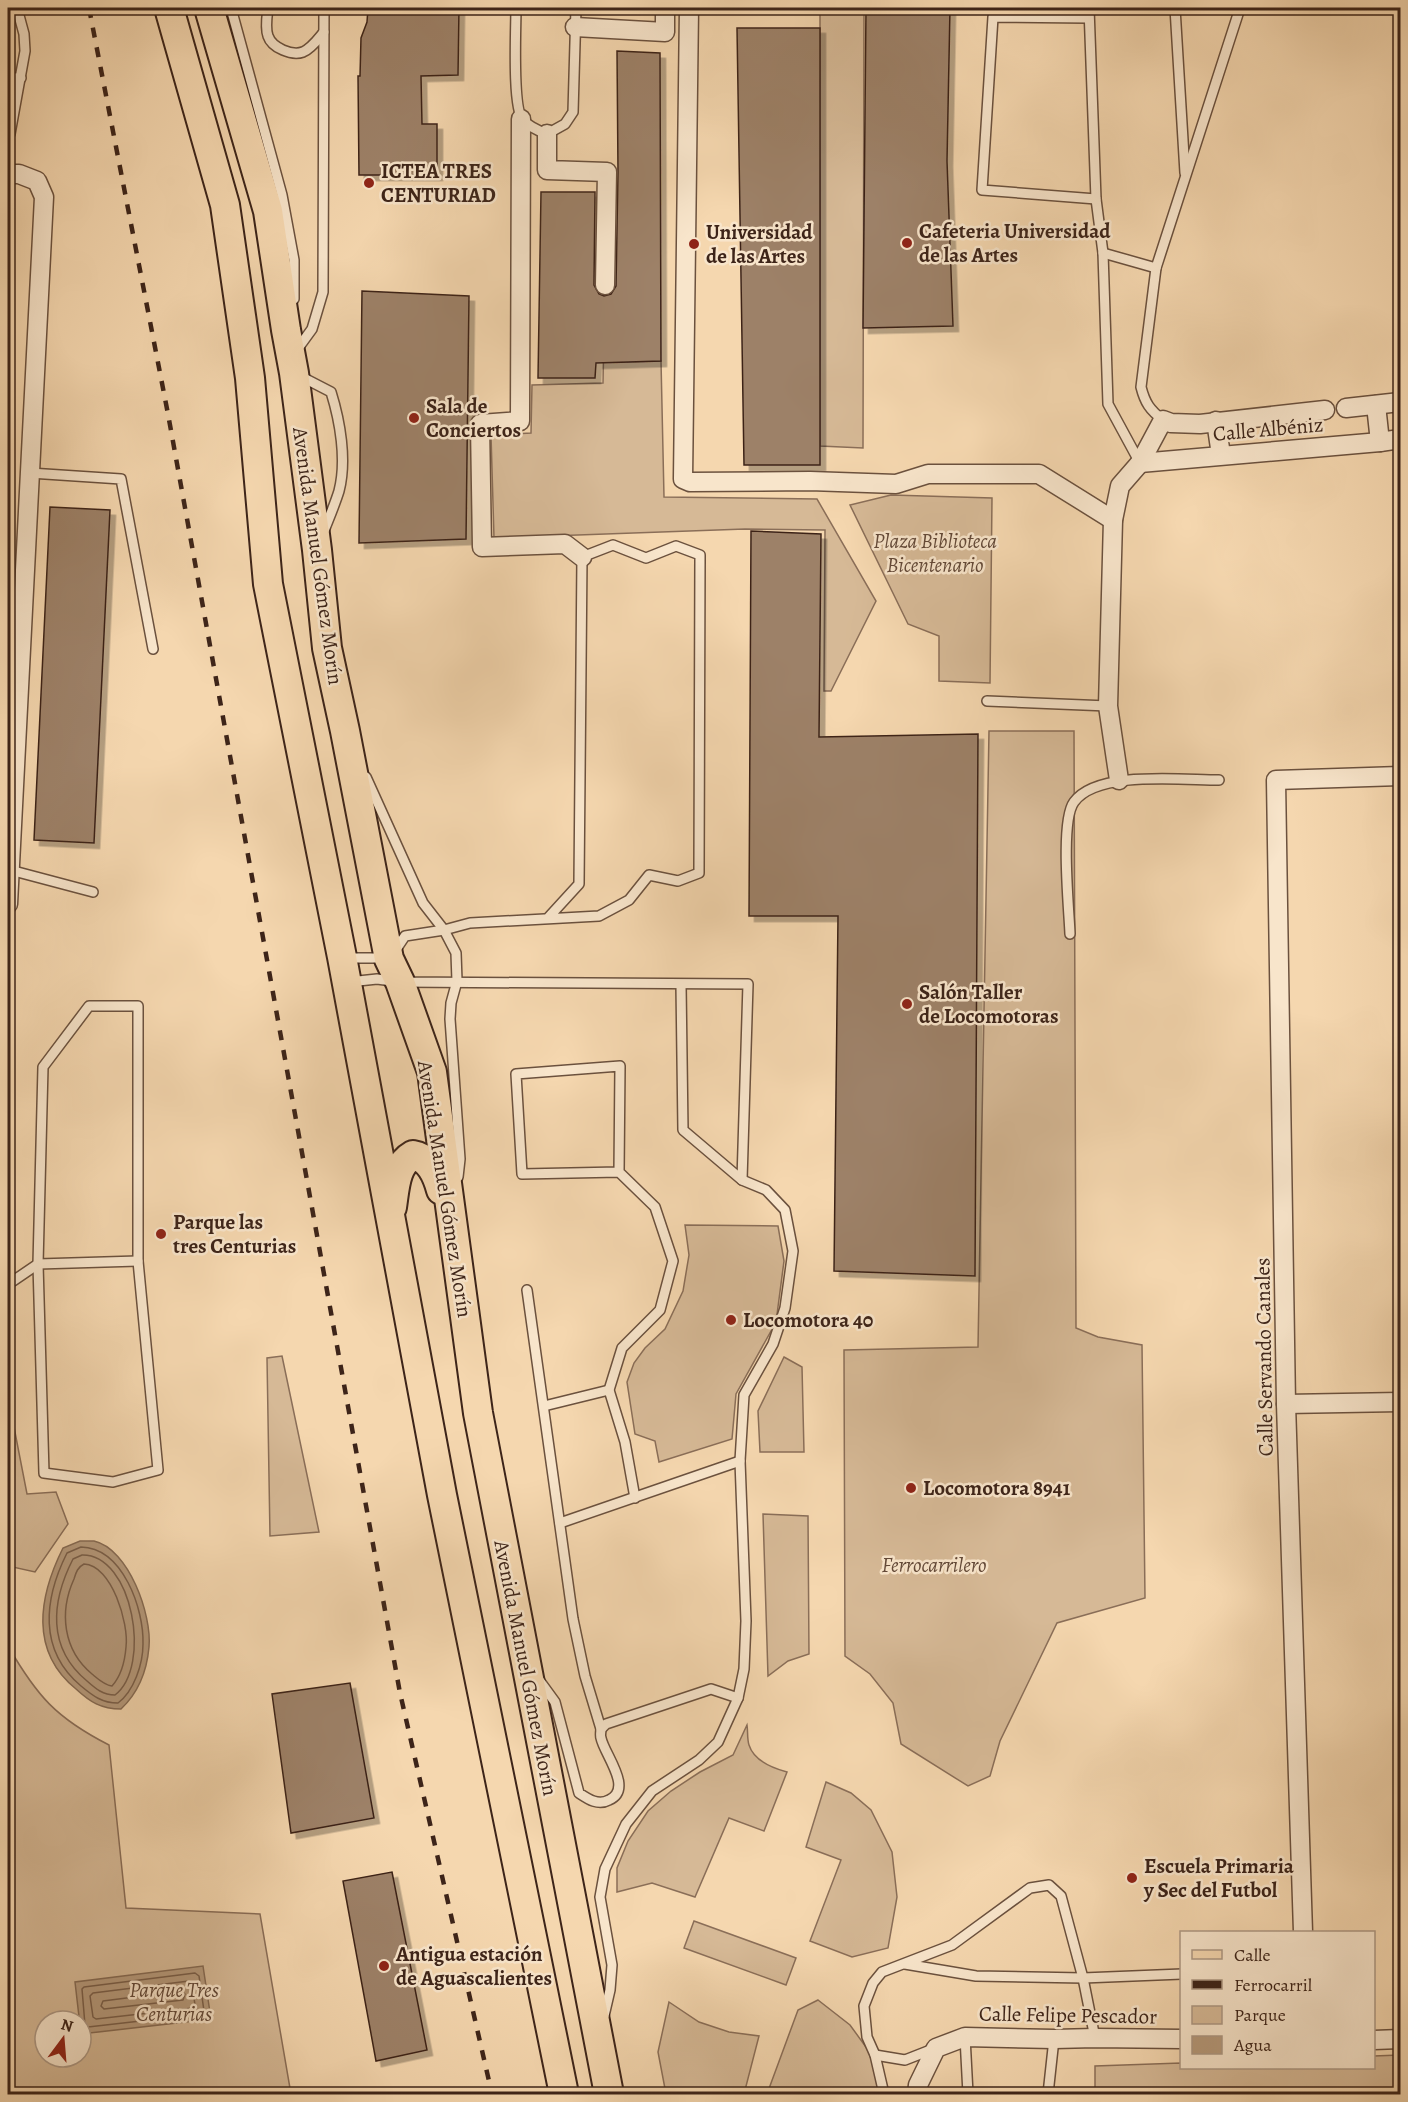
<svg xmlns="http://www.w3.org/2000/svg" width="1408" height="2102" font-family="Alegreya,serif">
  <defs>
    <filter id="shadow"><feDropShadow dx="5.5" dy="5.5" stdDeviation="0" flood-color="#0004"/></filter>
  </defs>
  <rect width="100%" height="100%" fill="#f5d7af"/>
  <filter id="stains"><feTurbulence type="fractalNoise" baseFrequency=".00333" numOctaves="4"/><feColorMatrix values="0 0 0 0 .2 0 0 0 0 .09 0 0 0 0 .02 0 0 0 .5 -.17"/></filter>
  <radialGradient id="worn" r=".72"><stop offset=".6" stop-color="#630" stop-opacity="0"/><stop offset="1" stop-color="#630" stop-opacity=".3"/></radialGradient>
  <!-- green -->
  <g fill="#d6b996" stroke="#8a6e58" stroke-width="1.5" fill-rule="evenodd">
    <path d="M 820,8 L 864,8 L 863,448 L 820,446 Z"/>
    <path d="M 605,285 L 619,287 L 619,362 L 661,361 L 664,497 L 817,499 L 876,601 L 831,691 L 824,691 L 825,530 L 745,529 L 494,538 L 491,435 L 531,433 L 532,385 L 603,383 Z"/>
    <path d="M 891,495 L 992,498 L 990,683 L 939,681 L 939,636 L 908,624 L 850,505 Z"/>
    <path d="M 989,731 L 1074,731 L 1076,1328 L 1098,1337 L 1142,1345 L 1145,1598 L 1057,1623 L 1000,1741 L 990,1776 L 968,1786 L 901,1744 L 893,1703 L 870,1674 L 845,1656 L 844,1350 L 978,1347 Z"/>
    <path d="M 685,1225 L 778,1226 L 784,1261 L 776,1322 L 736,1394 L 732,1439 L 659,1462 L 655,1441 L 635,1434 L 627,1382 L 634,1363 L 645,1348 L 665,1329 L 683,1291 L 689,1255 Z"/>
    <path d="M 282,1356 L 319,1532 L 270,1536 L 267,1358 Z"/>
    <path d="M 784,1357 L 802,1367 L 804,1452 L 760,1452 L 758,1411 Z"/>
    <path d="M 13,1422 L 27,1494 L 56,1492 L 68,1524 L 35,1572 L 8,1566 L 8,1505 Z"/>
    <path d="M 763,1514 L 808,1516 L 809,1654 L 788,1661 L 768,1676 Z"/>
    <path d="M 8,1646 C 37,1696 56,1718 109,1745 L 126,1908 L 260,1914 L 291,2094 L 8,2094 ZM 45,2021 L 81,2021 L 81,2057 L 45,2057 Z"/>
    <path d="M 747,1725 C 748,1731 747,1739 749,1745 C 754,1761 772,1768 787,1772 L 764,1831 L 729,1818 L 695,1897 L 652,1883 L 617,1892 L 617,1868 L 628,1841 L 648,1811 L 671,1791 L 700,1772 L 733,1755 Z"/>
    <path d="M 826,1782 L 851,1793 L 871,1810 L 892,1852 L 897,1897 L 888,1948 L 852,1957 L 810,1941 L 841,1860 L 806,1847 Z"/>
    <path d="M 694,1921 L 796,1958 L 786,1985 L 684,1948 Z"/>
    <path d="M 818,2000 L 850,2025 L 879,2065 L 883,2094 L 767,2094 L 798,2010 Z"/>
    <path d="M 669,2002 L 699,2022 L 729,2032 L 759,2036 L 744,2094 L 666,2094 L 658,2052 Z"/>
    <path d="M 1400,2055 L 1400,2094 L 1095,2094 L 1095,2066 L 1181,2063 L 1182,2068 L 1374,2068 L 1374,2056 Z"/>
  </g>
  <!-- water -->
  <g fill="#b69a7c" stroke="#866b54" stroke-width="1.5">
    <path d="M 80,1541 C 84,1541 89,1541 94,1541 C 129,1549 152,1615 149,1647 C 147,1670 138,1693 121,1709 C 101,1709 90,1702 76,1689 C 29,1651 39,1596 63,1548 Z"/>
    <path d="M 203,1966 L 211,2019 L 81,2034 L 75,1982 Z"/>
  </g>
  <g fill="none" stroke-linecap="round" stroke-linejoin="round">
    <!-- shore -->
    <g stroke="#7a5f4a" stroke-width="1.5">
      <path d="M 81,1547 C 123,1548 144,1609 143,1644 C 143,1664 134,1691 118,1703 C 102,1703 93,1696 81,1686 C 38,1650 44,1599 67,1553 Z"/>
      <path d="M 82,1555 C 133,1554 152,1667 115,1695 C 103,1695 96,1689 87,1681 C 47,1648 51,1602 73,1559 Z"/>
      <path d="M 84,1564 C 112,1565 129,1624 126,1647 C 125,1660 121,1676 112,1686 C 104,1685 98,1679 92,1674 C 63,1650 59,1612 74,1579 C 76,1572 78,1567 84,1564 Z"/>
      <path d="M 195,1973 L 199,1976 L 204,2011 L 202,2014 L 88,2027 L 85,2025 L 82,1989 L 84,1987 Z"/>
      <path d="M 189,1981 L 192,1984 L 195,2005 L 193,2008 L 96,2019 L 93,2017 L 90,1996 L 93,1993 Z"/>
      <path d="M 181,1991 L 185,1994 L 183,2000 L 104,2009 L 101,2006 L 103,2001 Z"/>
    </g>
  </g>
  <!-- building -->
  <g fill="#9d8167" stroke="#3d2419" stroke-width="1.5" filter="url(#shadow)">
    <path d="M 368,8 L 459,8 L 458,75 L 421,76 L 422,124 L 437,124 L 437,175 L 359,175 L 358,76 L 360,76 L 361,38 L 367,22 Z"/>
    <path d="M 866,8 L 950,8 L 947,161 L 953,326 L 863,328 Z"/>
    <path d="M 737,28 L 820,28 L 820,465 L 744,465 Z"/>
    <path d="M 617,51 L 660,53 L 661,361 L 596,363 L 595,378 L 538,378 L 541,192 L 595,192 L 594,285 L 599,294 L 604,296 L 611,294 L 616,286 L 618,172 Z"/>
    <path d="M 362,291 L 469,296 L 466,539 L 359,543 Z"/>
    <path d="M 50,507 L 110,510 L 94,843 L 34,840 Z"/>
    <path d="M 751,531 L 821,534 L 819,737 L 978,734 L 975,1276 L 834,1271 L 838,916 L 749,916 Z"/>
    <path d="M 350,1683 L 374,1818 L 291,1833 L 272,1694 Z"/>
    <path d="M 392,1872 L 427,2050 L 376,2061 L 343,1881 Z"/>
  </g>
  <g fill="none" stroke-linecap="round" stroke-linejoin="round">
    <!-- lane casing -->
    <g stroke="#6b513e" stroke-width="12">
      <g id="lane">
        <path d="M 231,8 L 282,195 L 294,260 L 294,299"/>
        <path d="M 268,8 C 267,16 265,28 268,36 C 272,48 292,56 303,52 C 312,48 318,39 324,32"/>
        <path d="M 516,8 C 516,28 512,108 523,120 C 529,127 539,131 547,134 L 565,124 L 573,112 L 576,8"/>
        <path d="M 1089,8 L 1096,199 L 1103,253 L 1108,404 L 1140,463"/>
        <path d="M 1175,8 L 1185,173"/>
        <path d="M 1088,18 L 993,17 L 982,190 L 1096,199"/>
        <path d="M 8,78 L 21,78"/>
        <path d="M 10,134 L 25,51 L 24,34 L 17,8"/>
        <path d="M 1103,253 L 1156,268"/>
        <path d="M 296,351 L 312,329 L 323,292 L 324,8"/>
        <path d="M 300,376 L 331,392 C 340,421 347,460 339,491 C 335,504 329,518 324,531"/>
        <path d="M 1163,420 C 1150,410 1145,403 1141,387 L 1156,268 L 1240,8"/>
        <path d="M 30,473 L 121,479 L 153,649"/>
        <path d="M 987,701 L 1108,706"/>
        <path d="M 366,777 L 423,903 L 444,930 L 456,953 L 457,981 L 451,1003 L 450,1019 L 460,1159 L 458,1177"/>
        <path d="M 10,870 L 93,892"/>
        <path d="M 1070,934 C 1069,908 1060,821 1074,802 C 1097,770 1182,780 1219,780"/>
        <path d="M 395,951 L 405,936 L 444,930 L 470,923 L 599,916 L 629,900 L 649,875 L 678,881 L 699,873 L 700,555 L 676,546 L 646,558 L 613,545 L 582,557 L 579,884 L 547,919"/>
        <path d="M 345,958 L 385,958"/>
        <path d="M 349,982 L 377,979 L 400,982 L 748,984 L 742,1180"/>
        <path d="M 89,1006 L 138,1006 L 138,1261 L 158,1470 L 113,1482 L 44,1473 L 38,1264 L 43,1067 Z"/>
        <path d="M 619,1172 L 522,1174 L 516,1074 L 620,1066 L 619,1172 L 655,1207 L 673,1261 L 660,1310 L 622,1348 L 609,1390 L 625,1442 L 635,1498"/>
        <path d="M 8,1282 L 13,1281 L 38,1264 L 138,1261"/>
        <path d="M 527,1290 L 573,1619 L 585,1676 L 601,1729 C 601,1730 600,1736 601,1738 C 604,1754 634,1789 609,1800 C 598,1806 588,1799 579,1793 L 555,1702 L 539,1680"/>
        <path d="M 544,1406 L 609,1390"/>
        <path d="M 560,1523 L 740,1461"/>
        <path d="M 601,1729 L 606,1724 L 711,1689 L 738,1698"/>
        <path d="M 905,1964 L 976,1976 L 1083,1978 L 1182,1974"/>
        <path d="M 604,2016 L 610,1990 L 612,1965 L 600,1897 L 605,1869 L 626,1824 L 652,1791 L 699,1760 L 718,1742 L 738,1698 L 744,1669 L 746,1621 L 740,1461 L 744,1395 L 773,1344 L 785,1308 L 793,1251 L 785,1210 L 766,1190 L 742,1180 L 683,1130 L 681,985"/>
        <path d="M 965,2037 L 968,2094"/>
        <path d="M 875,2055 L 905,2060 L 933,2049"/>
        <path d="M 884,2094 L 875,2055 L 867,2037 L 864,2006 L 873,1983 L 882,1972 L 952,1945 L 1030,1888 L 1049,1885 L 1061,1896 L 1083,1978 L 1095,2038"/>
        <path d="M 1048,2094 L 1054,2039"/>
      </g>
    </g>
    <!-- street casing -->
    <g stroke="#6b513e" stroke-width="21">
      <g id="street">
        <path d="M 689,8 L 683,479 L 690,482 L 810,481 L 896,484 L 928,474 L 1039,474 L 1113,520"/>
        <path d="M 575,27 L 665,32 L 665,8"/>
        <path d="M 521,119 L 520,421 L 480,424 L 482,547 L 565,544 L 582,557"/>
        <path d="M 547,134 L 547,170 L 607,172 L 605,285"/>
        <path d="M 8,174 L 19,174 L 37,181 L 44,197 L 8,904"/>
        <path d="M 1376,405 L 1380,442"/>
        <path d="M 1346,408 L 1400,402"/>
        <path d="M 1216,421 L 1221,455"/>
        <path d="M 1140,463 L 1380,442 L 1400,439"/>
        <path d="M 1119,780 L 1108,706 L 1113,520 L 1120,486 L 1140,463 L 1163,420 L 1171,423 L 1200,424 L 1325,410"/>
        <path d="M 1286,1404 L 1400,1402"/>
        <path d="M 1303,1932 L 1286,1404 L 1276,780 L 1400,776"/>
        <path d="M 1374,2040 L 1400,2039"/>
        <path d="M 917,2094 L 918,2085 L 936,2048 L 965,2037 L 1054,2039 L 1095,2038 L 1182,2039"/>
      </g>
    </g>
    <!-- primary casing -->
    <g stroke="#3d2419" stroke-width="32">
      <g id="primary">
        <path d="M 169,8 L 225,205 L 250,378 L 268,584 L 342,957 L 442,1495 L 564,2094"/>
        <path d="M 209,8 L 268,211 L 286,330 L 294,373 L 317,550 L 327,648 L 345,731 L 389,959 L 400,982 L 432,1072 L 478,1413 L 609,2094"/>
        <path d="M 392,1207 C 395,1188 395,1165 413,1155 C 430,1158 437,1175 441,1190"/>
      </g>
    </g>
    <!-- lane -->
    <use href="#lane" stroke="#f8e5cb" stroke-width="9"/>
    <!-- street -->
    <use href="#street" stroke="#f8e5cb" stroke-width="18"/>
    <!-- primary -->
    <use href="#primary" stroke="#f5d7af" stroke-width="28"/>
    <!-- rail -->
    <path stroke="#3d2419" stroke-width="4.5" stroke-dasharray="10 10" stroke-linecap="butt" d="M 89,8 L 168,414 L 400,1693 L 492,2094"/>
  </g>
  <!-- markers -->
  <g fill="#8f2418" stroke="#f8e5cb" stroke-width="2">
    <circle cx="369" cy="183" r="6"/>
    <circle cx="907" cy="243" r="6"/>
    <circle cx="694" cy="244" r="6"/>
    <circle cx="414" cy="418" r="6"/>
    <circle cx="907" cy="1004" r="6"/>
    <circle cx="161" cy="1234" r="6"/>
    <circle cx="731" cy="1320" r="6"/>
    <circle cx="911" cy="1488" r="6"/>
    <circle cx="1132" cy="1878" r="6"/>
    <circle cx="384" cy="1966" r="6"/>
  </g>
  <g text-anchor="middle" stroke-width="5" stroke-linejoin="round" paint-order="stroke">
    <!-- poi labels -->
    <g font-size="21" font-weight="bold" fill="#3d2419" stroke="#f8e5cb" text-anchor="start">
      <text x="381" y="178">ICTEA TRES<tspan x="381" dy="24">CENTURIAD</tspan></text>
      <text x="919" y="238">Cafeteria Universidad<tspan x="919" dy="24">de las Artes</tspan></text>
      <text x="706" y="239">Universidad<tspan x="706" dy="24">de las Artes</tspan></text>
      <text x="426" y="413">Sala de<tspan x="426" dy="24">Conciertos</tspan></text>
      <text x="919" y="999">Salón Taller<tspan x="919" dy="24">de Locomotoras</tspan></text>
      <text x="173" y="1229">Parque las<tspan x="173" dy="24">tres Centurias</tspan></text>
      <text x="743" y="1327">Locomotora 40</text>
      <text x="923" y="1495">Locomotora 8941</text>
      <text x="1144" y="1873">Escuela Primaria<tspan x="1144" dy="24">y Sec del Futbol</tspan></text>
      <text x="396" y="1961">Antigua estación<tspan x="396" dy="24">de Aguascalientes</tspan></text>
    </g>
    <!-- street labels -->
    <g font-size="21" fill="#3d2419" stroke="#f8e5cb">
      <text transform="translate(1268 429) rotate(-5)" y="7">Calle Albéniz</text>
      <text transform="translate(318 556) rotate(82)" y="7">Avenida Manuel Gómez Morín</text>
      <text transform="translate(445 1189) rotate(81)" y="7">Avenida Manuel Gómez Morín</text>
      <text transform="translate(1264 1357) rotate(-91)" y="7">Calle Servando Canales</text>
      <text transform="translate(526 1668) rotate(79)" y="7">Avenida Manuel Gómez Morín</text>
      <text transform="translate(1068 2015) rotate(1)" y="7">Calle Felipe Pescador</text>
    </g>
    <!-- park labels -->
    <g font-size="21" font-style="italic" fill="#634938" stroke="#f8e5cb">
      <text x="935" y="548">Plaza Biblioteca<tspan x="935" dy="24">Bicentenario</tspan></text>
      <text x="934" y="1572">Ferrocarrilero</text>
      <text x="174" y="1997">Parque Tres<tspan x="174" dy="24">Centurias</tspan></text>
    </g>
  </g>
  <!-- margin -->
  <rect width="1408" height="2102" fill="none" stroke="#f5d7af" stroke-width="30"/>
  <rect x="9" y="9" width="1390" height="2084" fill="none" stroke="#3d2419" stroke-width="3"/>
  <rect x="15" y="15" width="1378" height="2072" fill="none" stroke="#3d2419" stroke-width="1.5"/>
  <!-- legend -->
  <rect x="1180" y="1931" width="195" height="138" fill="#f8e5cb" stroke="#ad9884" stroke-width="1.5"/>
  <rect x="1192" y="1950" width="30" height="9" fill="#f5d7af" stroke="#ad9884" stroke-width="1.5"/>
  <text x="1234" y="1961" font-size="18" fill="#3d2419">Calle</text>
  <rect x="1192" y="1980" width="30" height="9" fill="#3d2419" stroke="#ad9884" stroke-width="1.5"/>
  <text x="1234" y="1991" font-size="18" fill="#3d2419">Ferrocarril</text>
  <rect x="1192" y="2006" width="30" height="18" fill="#d6b996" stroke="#ad9884" stroke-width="1.5"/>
  <text x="1234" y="2021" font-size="18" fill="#3d2419">Parque</text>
  <rect x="1192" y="2036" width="30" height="18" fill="#b69a7c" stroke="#ad9884" stroke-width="1.5"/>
  <text x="1234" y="2051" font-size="18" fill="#3d2419">Agua</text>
  <!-- north arrow -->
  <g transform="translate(63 2039) rotate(16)"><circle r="28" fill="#f8e5cb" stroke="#ad9884" stroke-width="1.5"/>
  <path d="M0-4.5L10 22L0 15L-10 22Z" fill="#8f2418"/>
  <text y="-9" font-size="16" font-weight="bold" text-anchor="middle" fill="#3d2419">N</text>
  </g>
  <rect width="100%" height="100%" filter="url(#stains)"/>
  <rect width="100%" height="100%" fill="url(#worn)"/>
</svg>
